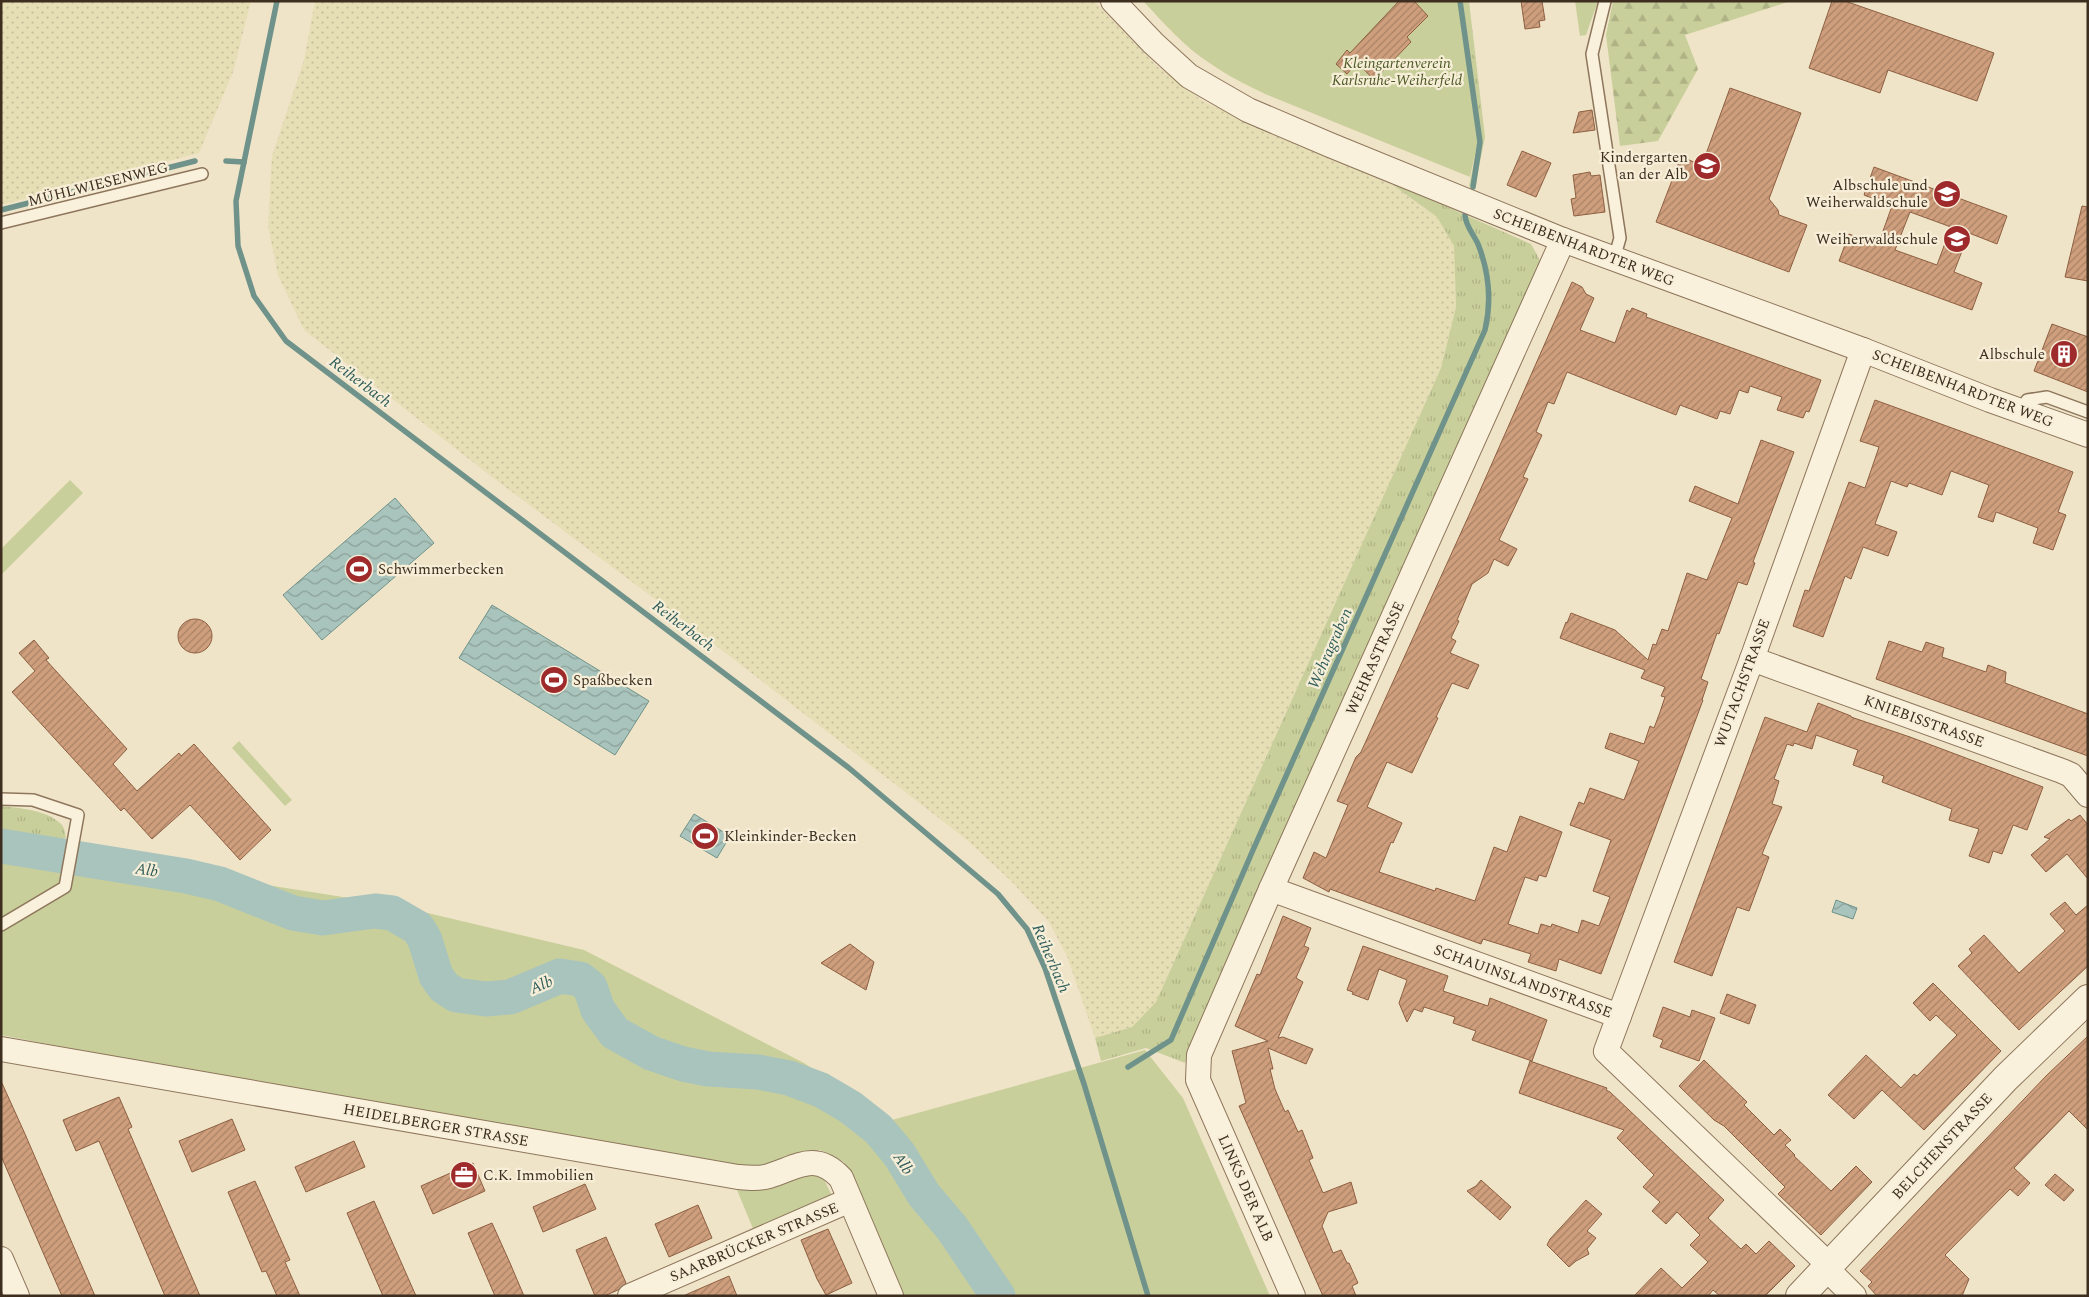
<svg xmlns="http://www.w3.org/2000/svg" width="2089" height="1297" font-family="Spectral,serif">
  <defs>
    <pattern id="farmland-dots" width="8" height="8" patternUnits="userSpaceOnUse" patternTransform="scale(1.25)"><rect width="8" height="8" fill="#e6deb5"/><path d="M2 2h.1M6 6h.1" fill="none" stroke="#c6bf9b" stroke-width="1.8" stroke-linecap="round"/></pattern>
    <pattern id="grass-tufts" width="24" height="20" patternUnits="userSpaceOnUse" patternTransform="scale(1.25)"><rect width="24" height="20" fill="#c9cf9b"/><path d="M3 7l-1-3M5 7V3M7 7l1-3M15 17l-1-3M17 17v-4M19 17l1-3" fill="none" stroke="#aeb285"/></pattern>
    <pattern id="forest-firs" width="22" height="20" patternUnits="userSpaceOnUse" patternTransform="scale(1.25)"><rect width="22" height="20" fill="#c9cf9b"/><path d="M5 1l3.5 6h-7zM16 11l3.5 6h-7z" fill="#aeb285"/></pattern>
    <pattern id="water-waves" width="16" height="10" patternUnits="userSpaceOnUse" patternTransform="scale(1.25)"><rect width="16" height="10" fill="#a9c4bc"/><path d="M0 5q4-4 8 0t8 0" fill="none" stroke="#8ba098"/></pattern>
    <pattern id="building-hatch" width="6" height="6" patternUnits="userSpaceOnUse" patternTransform="scale(1.25)"><rect width="6" height="6" fill="#cf9f7d"/><path d="M-1 1l2-2M0 6l6-6M5 7l2-2" fill="none" stroke="#a98266"/></pattern>
  </defs>
  <rect width="100%" height="100%" fill="#f0e4c8"/>
  <!-- farmland -->
  <g fill="url(#farmland-dots)">
    <path d="M 1,1 L 251,1 L 233,72 L 199,153 L 1,205 Z"/>
    <path d="M 315,1 L 1094,1 L 1158,67 L 1204,102 L 1393,185 L 1437,217 L 1454,246 L 1456,307 L 1441,368 L 1156,1002 L 1132,1027 L 1095,1038 L 1067,956 L 1049,922 L 1010,880 L 967,840 L 683,620 L 492,477 L 304,330 L 278,275 L 268,226 L 272,156 L 304,60 Z"/>
  </g>
  <!-- grass -->
  <g fill="url(#grass-tufts)">
    <path d="M 1458,1 L 1469,1 L 1485,137 L 1475,187 L 1469,186 L 1478,141 Z"/>
    <path d="M 1393,183 L 1531,244 L 1541,262 L 1539,274 L 1185,1063 L 1146,1048 L 1101,1061 L 1095,1038 L 1132,1027 L 1156,1002 L 1441,368 L 1456,307 L 1454,246 L 1437,217 L 1393,185 Z"/>
    <path d="M 1,806 C 20,808 47,810 61,824 C 65,828 65,833 66,838 L 47,845 L 1,836 Z"/>
  </g>
  <!-- forest -->
  <path fill="url(#forest-firs)" d="M 1613,1 L 1791,1 L 1685,35 L 1698,69 L 1658,141 L 1620,146 L 1606,35 Z"/>
  <!-- green -->
  <g fill="#c9cf9b">
    <path d="M 1143,1 L 1458,1 L 1478,141 L 1470,177 L 1265,94 C 1247,85 1228,76 1211,64 C 1185,48 1164,23 1143,1 Z"/>
    <path d="M 1575,1 L 1598,1 L 1586,35 L 1580,36 Z"/>
    <path d="M 70,480 L 83,493 L 1,575 L 1,549 Z"/>
    <path d="M 239,741 L 292,800 L 285,806 L 232,748 Z"/>
    <path d="M 1,854 L 140,882 L 183,872 L 394,905 L 584,950 L 804,1063 L 892,1120 L 1145,1050 L 1183,1098 L 1270,1296 L 902,1296 L 844,1162 L 820,1150 L 768,1167 L 729,1168 L 369,1106 L 1,1035 Z"/>
    <path d="M 804,1167 L 819,1169 L 835,1202 L 756,1236 L 737,1190 Z"/>
  </g>
  <!-- water -->
  <g fill="url(#water-waves)" stroke="#6f938a">
    <path d="M 395,498 L 434,543 L 322,640 L 283,595 Z"/>
    <path d="M 492,605 L 649,701 L 615,755 L 459,658 Z"/>
    <path d="M 694,814 L 730,836 L 717,858 L 680,836 Z"/>
    <path d="M 1836,900 L 1857,908 L 1853,919 L 1832,912 Z"/>
  </g>
  <g fill="none" stroke-linecap="round" stroke-linejoin="round">
    <!-- stream -->
    <g stroke="#6f938a" stroke-width="5.5">
      <path d="M 277,1 L 236,201 L 238,246 L 254,296 L 286,341 L 849,768 L 998,894 L 1027,929 L 1045,968 L 1084,1084 L 1148,1296"/>
      <path d="M 1460,1 L 1480,142 L 1473,187"/>
      <path d="M 226,161 L 244,162"/>
      <path d="M 1,210 L 195,161"/>
      <path d="M 1128,1067 L 1171,1040 L 1253,850 L 1485,330 C 1492,300 1489,272 1478,244 C 1474,235 1465,225 1465,215"/>
    </g>
    <!-- river -->
    <path stroke="#a9c4bc" stroke-width="35" d="M 1,846 L 186,876 L 220,884 L 293,913 L 323,918 L 375,911 L 392,913 L 418,928 L 425,940 L 436,976 L 444,987 L 456,995 L 486,999 L 510,997 L 560,976 L 580,979 L 590,987 L 598,1010 L 615,1033 L 651,1053 L 683,1064 L 708,1069 L 758,1072 L 789,1078 L 821,1090 L 850,1107 L 878,1129 L 899,1154 L 924,1195 L 952,1228 L 998,1296"/>
  </g>
  <!-- building -->
  <g fill="url(#building-hatch)" stroke="#8d5f41" fill-rule="evenodd">
    <path d="M 1399,1 L 1414,1 L 1428,16 L 1407,37 L 1411,42 L 1374,80 L 1357,62 L 1347,74 L 1336,64 L 1347,50 L 1350,53 Z"/>
    <path d="M 1521,1 L 1542,1 L 1545,20 L 1539,21 L 1540,27 L 1525,29 Z"/>
    <path d="M 1832,1 L 1845,1 L 1994,53 L 1977,101 L 1888,70 L 1880,93 L 1809,68 Z"/>
    <path d="M 1730,88 L 1801,113 L 1769,199 L 1778,210 L 1779,215 L 1807,225 L 1789,272 L 1656,222 L 1681,157 L 1702,165 Z"/>
    <path d="M 1592,110 L 1595,130 L 1573,133 L 1579,112 Z"/>
    <path d="M 1522,151 L 1551,163 L 1536,197 L 1507,185 Z"/>
    <path d="M 1874,167 L 2007,216 L 1997,244 L 1969,233 L 1954,272 L 1982,283 L 1972,310 L 1839,261 L 1849,234 L 1878,245 L 1892,206 L 1864,195 ZM 1910,212 L 1951,227 L 1937,265 L 1895,250 Z"/>
    <path d="M 1590,172 L 1591,176 L 1600,175 L 1605,212 L 1574,216 L 1571,199 L 1576,198 L 1573,175 Z"/>
    <path d="M 2082,206 L 2088,207 L 2088,281 L 2065,277 Z"/>
    <path d="M 1572,282 L 1582,287 L 1586,294 L 1594,298 L 1580,330 L 1615,343 L 1627,310 L 1630,312 L 1632,308 L 1647,314 L 1646,317 L 1821,380 L 1809,412 L 1806,411 L 1803,418 L 1777,410 L 1782,397 L 1750,386 L 1748,393 L 1739,390 L 1730,414 L 1720,411 L 1717,419 L 1680,405 L 1676,415 L 1567,372 L 1554,404 L 1548,402 L 1536,432 L 1542,435 L 1523,477 L 1528,479 L 1499,540 L 1517,549 L 1508,566 L 1494,559 L 1488,573 L 1472,584 L 1457,620 L 1459,621 L 1451,638 L 1456,641 L 1450,653 L 1479,665 L 1468,689 L 1452,683 L 1436,717 L 1438,718 L 1412,773 L 1387,762 L 1367,807 L 1402,823 L 1393,843 L 1391,842 L 1379,872 L 1435,891 L 1436,888 L 1475,901 L 1494,847 L 1507,852 L 1520,816 L 1562,832 L 1546,877 L 1539,875 L 1537,881 L 1525,877 L 1508,924 L 1538,934 L 1541,924 L 1551,927 L 1552,924 L 1578,933 L 1582,920 L 1599,926 L 1610,897 L 1593,891 L 1611,840 L 1570,825 L 1579,802 L 1584,804 L 1590,788 L 1624,800 L 1639,761 L 1605,748 L 1610,733 L 1644,744 L 1650,726 L 1654,728 L 1660,712 L 1665,697 L 1661,696 L 1665,687 L 1641,678 L 1645,670 L 1560,638 L 1566,622 L 1567,623 L 1571,613 L 1615,630 L 1648,660 L 1653,644 L 1656,645 L 1662,629 L 1668,631 L 1687,573 L 1707,580 L 1732,518 L 1689,501 L 1695,486 L 1738,504 L 1761,440 L 1794,452 L 1753,562 L 1755,563 L 1747,585 L 1738,582 L 1719,634 L 1717,633 L 1701,679 L 1708,682 L 1702,700 L 1703,700 L 1601,974 L 1559,959 L 1556,971 L 1528,962 L 1531,954 L 1483,939 L 1481,944 L 1330,889 L 1329,892 L 1303,878 L 1314,852 L 1326,858 L 1348,805 L 1337,801 L 1356,757 L 1361,752 L 1475,502 Z"/>
    <path d="M 2052,324 L 2088,337 L 2088,392 L 2034,371 Z"/>
    <path d="M 1875,400 L 2073,472 L 2058,512 L 2066,515 L 2053,550 L 2033,543 L 2038,528 L 1996,512 L 1993,522 L 1978,517 L 1989,485 L 1951,471 L 1942,495 L 1909,483 L 1907,487 L 1891,481 L 1875,524 L 1897,532 L 1888,556 L 1863,547 L 1851,579 L 1845,576 L 1823,637 L 1793,626 L 1805,590 L 1809,591 L 1849,482 L 1865,488 L 1879,447 L 1860,441 Z"/>
    <circle cx="195" cy="636" r="17"/>
    <path d="M 34,640 L 49,658 L 46,660 L 127,749 L 113,764 L 137,791 L 179,753 L 181,756 L 194,744 L 271,830 L 240,860 L 190,805 L 152,839 L 124,808 L 121,811 L 12,692 L 35,671 L 19,653 Z"/>
    <path d="M 1889,641 L 1922,652 L 1926,642 L 1944,648 L 1942,657 L 1986,672 L 1988,665 L 2006,672 L 2005,683 L 2088,714 L 2088,756 L 1876,679 Z"/>
    <path d="M 1818,703 L 1851,716 L 1851,717 L 1910,737 L 2043,787 L 2027,830 L 2013,825 L 2002,854 L 1993,851 L 1989,863 L 1969,856 L 1979,829 L 1949,820 L 1952,809 L 1882,782 L 1884,776 L 1853,765 L 1858,750 L 1816,735 L 1812,749 L 1794,743 L 1793,746 L 1787,744 L 1774,779 L 1779,781 L 1772,804 L 1782,807 L 1762,854 L 1769,857 L 1749,911 L 1737,907 L 1712,976 L 1674,962 L 1765,717 L 1807,732 Z"/>
    <path d="M 2080,815 L 2088,825 L 2088,879 L 2067,854 L 2046,872 L 2031,855 L 2050,839 L 2044,837 L 2069,819 L 2071,821 Z"/>
    <path d="M 2065,902 L 2076,915 L 2088,905 L 2088,966 L 2019,1030 L 1958,966 L 1972,953 L 1969,949 L 1984,935 L 2019,973 L 2065,931 L 2050,914 Z"/>
    <path d="M 1283,916 L 1311,928 L 1304,946 L 1309,948 L 1296,978 L 1303,982 L 1278,1038 L 1283,1037 L 1313,1049 L 1306,1064 L 1268,1048 L 1273,1069 L 1270,1069 L 1275,1089 L 1285,1112 L 1288,1110 L 1298,1132 L 1302,1130 L 1313,1158 L 1309,1160 L 1323,1193 L 1351,1182 L 1357,1203 L 1328,1212 L 1322,1226 L 1333,1253 L 1341,1250 L 1347,1263 L 1349,1263 L 1358,1283 L 1352,1286 L 1356,1296 L 1323,1296 L 1239,1106 L 1246,1103 L 1232,1051 L 1268,1041 L 1235,1026 L 1257,974 L 1260,975 Z"/>
    <path d="M 850,944 L 874,962 L 866,990 L 821,963 Z"/>
    <path d="M 1363,946 L 1448,976 L 1443,991 L 1488,1006 L 1490,998 L 1547,1020 L 1532,1061 L 1472,1040 L 1476,1031 L 1453,1023 L 1455,1017 L 1424,1007 L 1422,1012 L 1414,1009 L 1407,1022 L 1399,1003 L 1407,980 L 1379,969 L 1368,1000 L 1352,994 L 1353,992 L 1347,990 Z"/>
    <path d="M 1933,983 L 2001,1051 L 1924,1130 L 1882,1090 L 1854,1119 L 1828,1095 L 1866,1055 L 1901,1088 L 1914,1074 L 1917,1076 L 1957,1035 L 1936,1015 L 1930,1021 L 1913,1003 Z"/>
    <path d="M 1727,994 L 1756,1005 L 1749,1024 L 1720,1013 Z"/>
    <path d="M 1663,1007 L 1690,1017 L 1692,1010 L 1715,1018 L 1699,1061 L 1660,1047 L 1663,1040 L 1653,1036 Z"/>
    <path d="M 2088,1036 L 2088,1130 L 2069,1111 L 2014,1168 L 2030,1183 L 2018,1196 L 2010,1189 L 1945,1255 L 1969,1279 L 1962,1296 L 1877,1296 L 1868,1286 L 1872,1282 L 1860,1271 L 2046,1076 Z"/>
    <path d="M 1704,1060 L 1747,1102 L 1744,1105 L 1774,1135 L 1780,1129 L 1791,1140 L 1785,1145 L 1795,1155 L 1794,1156 L 1831,1191 L 1856,1166 L 1872,1182 L 1821,1235 L 1778,1194 L 1785,1187 L 1724,1126 L 1714,1120 L 1679,1086 Z"/>
    <path d="M 1530,1061 L 1607,1088 L 1606,1090 L 1610,1092 L 1724,1200 L 1708,1218 L 1741,1249 L 1746,1244 L 1756,1254 L 1769,1241 L 1795,1266 L 1765,1296 L 1720,1296 L 1713,1290 L 1708,1296 L 1634,1296 L 1661,1268 L 1682,1288 L 1708,1262 L 1690,1245 L 1700,1235 L 1677,1212 L 1666,1224 L 1652,1211 L 1660,1202 L 1643,1187 L 1654,1175 L 1617,1138 L 1624,1130 L 1519,1093 Z"/>
    <path d="M 1,1081 L 25,1134 L 95,1296 L 62,1296 L 1,1156 Z"/>
    <path d="M 119,1097 L 132,1127 L 128,1129 L 200,1296 L 165,1296 L 99,1141 L 76,1151 L 63,1120 Z"/>
    <path d="M 232,1119 L 245,1150 L 192,1172 L 179,1141 Z"/>
    <path d="M 354,1141 L 365,1167 L 306,1192 L 295,1167 Z"/>
    <path d="M 473,1163 L 485,1191 L 433,1214 L 421,1186 Z"/>
    <path d="M 2055,1174 L 2074,1190 L 2064,1201 L 2045,1185 Z"/>
    <path d="M 1481,1180 L 1511,1207 L 1500,1220 L 1467,1191 L 1476,1186 Z"/>
    <path d="M 255,1181 L 290,1260 L 285,1262 L 300,1296 L 277,1296 L 266,1271 L 262,1272 L 228,1192 Z"/>
    <path d="M 585,1184 L 596,1209 L 543,1232 L 533,1207 Z"/>
    <path d="M 1586,1200 L 1602,1214 L 1587,1231 L 1596,1238 L 1587,1249 L 1589,1254 L 1576,1261 L 1569,1267 L 1547,1245 L 1550,1239 Z"/>
    <path d="M 374,1201 L 405,1271 L 416,1296 L 383,1296 L 357,1236 L 347,1213 Z"/>
    <path d="M 698,1205 L 712,1238 L 669,1257 L 655,1224 Z"/>
    <path d="M 492,1223 L 510,1263 L 524,1296 L 495,1296 L 468,1233 Z"/>
    <path d="M 828,1229 L 852,1283 L 826,1295 L 817,1279 L 801,1240 Z"/>
    <path d="M 606,1237 L 626,1283 L 618,1290 L 604,1296 L 595,1296 L 576,1250 Z"/>
    <path d="M 729,1276 L 737,1296 L 683,1296 Z"/>
  </g>
  <g fill="none" stroke-linecap="round" stroke-linejoin="round">
    <!-- service casing -->
    <g stroke="#8d765c" stroke-width="14">
      <g id="service">
        <path d="M 1605,1 L 1592,54 L 1620,238 L 1614,259"/>
        <path d="M 1,223 L 202,174"/>
        <path d="M 2021,411 L 2027,400 L 2047,397 L 2088,412"/>
        <path d="M 1,799 L 33,800 L 78,815 L 65,887 L 1,925"/>
      </g>
    </g>
    <!-- minor casing -->
    <g stroke="#8d765c" stroke-width="26">
      <g id="minor">
        <path d="M 1113,1 L 1153,43 L 1189,76 L 1248,110 L 1330,145 L 1563,240 L 1863,350 L 1990,400 L 2088,435"/>
        <path d="M 1752,659 L 2062,771 L 2071,775 L 2088,795"/>
        <path d="M 1271,889 L 1619,1016 L 1606,1051 L 1829,1265"/>
        <path d="M 1619,1016 L 1752,659 L 1863,350"/>
        <path d="M 1,1049 L 738,1177 C 749,1178 759,1179 769,1176 C 798,1167 815,1151 841,1178 L 891,1296"/>
        <path d="M 1,1259 L 17,1296"/>
        <path d="M 1826,1268 L 1854,1296"/>
        <path d="M 630,1296 L 850,1200"/>
        <path d="M 1293,1296 L 1198,1080 L 1199,1055 L 1271,889 L 1563,240"/>
      </g>
    </g>
    <!-- tertiary casing -->
    <g stroke="#8d765c" stroke-width="30">
      <path id="tertiary" d="M 1800,1296 L 2006,1078 L 2088,999"/>
    </g>
    <!-- service -->
    <use href="#service" stroke="#faf1dc" stroke-width="11"/>
    <!-- minor -->
    <use href="#minor" stroke="#faf1dc" stroke-width="24"/>
    <!-- tertiary -->
    <use href="#tertiary" stroke="#faf1dc" stroke-width="28"/>
  </g>
  <!-- icons -->
  <defs>
    <g id="school-disc" transform="scale(1.4375)"><circle r="9.5" fill="#9e2a2b" stroke="#f7eed8"/><path d="M0-5L7-2L0 1L-7-2ZM-4 1L0 2.5L4 1V4Q0 6-4 4Z" fill="#fff"/></g>
    <g id="building-disc" transform="scale(1.4375)"><circle r="9.5" fill="#9e2a2b" stroke="#f7eed8"/><path d="M-4-6H4V6H1V3H-1V6H-4ZM-2.5-4.3h1.7v1.8h-1.7ZM.8-4.3h1.7v1.8H.8ZM-2.5-1h1.7V.8h-1.7ZM.8-1h1.7V.8H.8Z" fill="#fff"/></g>
    <g id="stadium-disc" transform="scale(1.4375)"><circle r="9.5" fill="#9e2a2b" stroke="#f7eed8"/><path d="M0-5a6.5 5 0 1 0 0 10a6.5 5 0 1 0 0-10ZM-3.5-1.8h7v3.6h-7Z" fill="#fff"/></g>
    <g id="office-disc" transform="scale(1.4375)"><circle r="9.5" fill="#9e2a2b" stroke="#f7eed8"/><path d="M-6-3h4V-5.5h4V-3h4V5H-6ZM-1-4.5V-3h2v-1.5ZM-6 0V1H6V0Z" fill="#fff"/></g>
  </defs>
  <g fill-rule="evenodd">
    <use href="#school-disc" x="1707" y="166"/>
    <use href="#school-disc" x="1947" y="194"/>
    <use href="#school-disc" x="1957" y="239"/>
    <use href="#building-disc" x="2064" y="354"/>
    <use href="#stadium-disc" x="359" y="569"/>
    <use href="#stadium-disc" x="554" y="680"/>
    <use href="#stadium-disc" x="705" y="836"/>
    <use href="#office-disc" x="464" y="1175"/>
  </g>
  <g text-anchor="middle" stroke-width="4.5" stroke-linejoin="round" paint-order="stroke">
    <!-- park labels -->
    <g font-size="15" font-style="italic" fill="#4d5a26" stroke="#f7eed8">
      <text x="1397" y="68">Kleingartenverein<tspan x="1397" dy="17">Karlsruhe-Weiherfeld</tspan></text>
    </g>
    <!-- poi labels -->
    <g font-size="15" fill="#3d2e20" stroke="#f7eed8" text-anchor="end">
      <text x="1688" y="162">Kindergarten<tspan x="1688" dy="17">an der Alb</tspan></text>
      <text x="1928" y="190">Albschule und<tspan x="1928" dy="17">Weiherwaldschule</tspan></text>
      <text x="1938" y="244">Weiherwaldschule</text>
      <text x="2045" y="359">Albschule</text>
      <text x="378" y="574" text-anchor="start">Schwimmerbecken</text>
      <text x="573" y="685" text-anchor="start">Spaßbecken</text>
      <text x="724" y="841" text-anchor="start">Kleinkinder-Becken</text>
      <text x="483" y="1180" text-anchor="start">C.K. Immobilien</text>
    </g>
    <!-- street labels -->
    <g font-size="15" fill="#3d2e20" stroke="#f7eed8">
      <text transform="translate(98 184) rotate(-14)" y="5">MÜHLWIESENWEG</text>
      <text transform="translate(1584 247) rotate(21)" y="5">SCHEIBENHARDTER WEG</text>
      <text transform="translate(1963 388) rotate(21)" y="5">SCHEIBENHARDTER WEG</text>
      <text transform="translate(1375 658) rotate(-66)" y="5">WEHRASTRASSE</text>
      <text transform="translate(1742 683) rotate(-70)" y="5">WUTACHSTRASSE</text>
      <text transform="translate(1924 721) rotate(20)" y="5">KNIEBISSTRASSE</text>
      <text transform="translate(1523 981) rotate(20)" y="5">SCHAUINSLANDSTRASSE</text>
      <text transform="translate(436 1125) rotate(10)" y="5">HEIDELBERGER STRASSE</text>
      <text transform="translate(1942 1146) rotate(-47)" y="5">BELCHENSTRASSE</text>
      <text transform="translate(1246 1188) rotate(66)" y="5">LINKS DER ALB</text>
      <text transform="translate(754 1242) rotate(-23)" y="5">SAARBRÜCKER STRASSE</text>
    </g>
    <!-- water labels -->
    <g font-size="16" font-style="italic" fill="#2f5d5a" stroke="#f7eed8">
      <text transform="translate(361 381) rotate(37)" y="6">Reiherbach</text>
      <text transform="translate(684 625) rotate(37)" y="6">Reiherbach</text>
      <text transform="translate(1329 648) rotate(-66)" y="6">Wehragraben</text>
      <text transform="translate(147 869) rotate(9)" y="6">Alb</text>
      <text transform="translate(1052 958) rotate(67)" y="6">Reiherbach</text>
      <text transform="translate(541 984) rotate(-23)" y="6">Alb</text>
      <text transform="translate(904 1163) rotate(57)" y="6">Alb</text>
    </g>
  </g>
  <!-- border -->
  <rect width="2089" height="1297" fill="none" stroke="#3d2e20" stroke-width="5"/>
</svg>
